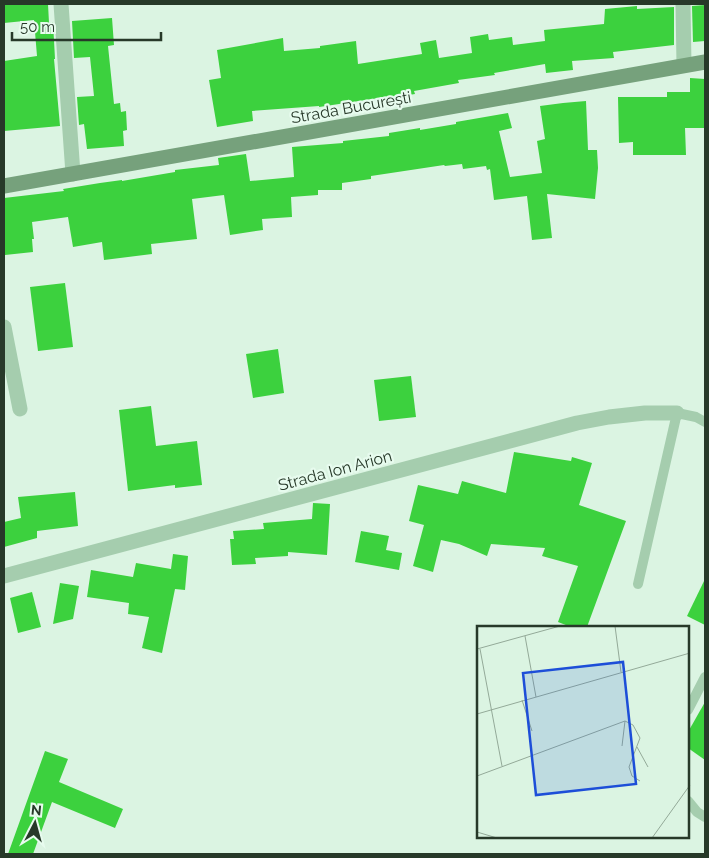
<svg xmlns="http://www.w3.org/2000/svg" width="709" height="858" font-family="Raleway,sans-serif">
  <rect width="100%" height="100%" fill="#dbf4e2"/>
  <!-- building -->
  <g fill="#3cd13e">
    <path d="M 4,4 L 48,4 L 49,23 L 53,22 L 55,59 L 54,59 L 60,126 L 4,131 L 4,61 L 37,56 L 34,20 L 4,23 Z"/>
    <path d="M 705,5 L 705,41 L 693,42 L 692,6 Z"/>
    <path d="M 637,6 L 637,9 L 674,7 L 674,45 L 613,52 L 614,58 L 572,61 L 573,70 L 546,73 L 545,64 L 494,73 L 495,75 L 458,80 L 459,83 L 414,91 L 415,94 L 392,98 L 392,96 L 319,107 L 319,106 L 252,111 L 253,121 L 217,127 L 209,80 L 221,78 L 217,50 L 283,38 L 284,51 L 320,48 L 320,46 L 356,41 L 358,64 L 422,54 L 420,43 L 436,40 L 439,58 L 472,53 L 470,37 L 488,34 L 489,40 L 512,37 L 513,45 L 545,41 L 544,30 L 604,24 L 605,9 Z"/>
    <path d="M 112,18 L 114,45 L 108,46 L 114,104 L 120,103 L 121,112 L 126,111 L 127,130 L 123,131 L 124,146 L 87,149 L 84,124 L 79,125 L 77,97 L 94,96 L 90,57 L 74,58 L 72,21 Z"/>
    <path d="M 690,78 L 705,79 L 705,128 L 685,128 L 686,155 L 633,155 L 633,142 L 619,143 L 618,97 L 667,97 L 667,92 L 690,92 Z"/>
    <path d="M 586,101 L 588,150 L 597,150 L 598,168 L 595,199 L 547,194 L 552,238 L 532,240 L 527,196 L 494,200 L 490,169 L 487,170 L 486,166 L 463,169 L 462,164 L 445,166 L 444,165 L 371,176 L 371,179 L 342,183 L 342,190 L 318,190 L 318,195 L 291,197 L 292,217 L 262,219 L 263,230 L 230,235 L 224,195 L 192,199 L 197,239 L 151,244 L 152,254 L 104,260 L 102,242 L 73,247 L 68,217 L 32,222 L 34,239 L 32,239 L 33,252 L 5,255 L 4,198 L 64,191 L 63,189 L 100,183 L 122,180 L 122,181 L 175,172 L 175,170 L 219,165 L 218,158 L 246,154 L 250,181 L 294,177 L 292,147 L 343,143 L 343,141 L 389,136 L 389,133 L 420,128 L 420,130 L 456,124 L 456,122 L 508,113 L 512,128 L 499,131 L 510,177 L 542,173 L 537,141 L 545,139 L 540,106 L 563,103 Z"/>
    <path d="M 65,283 L 73,347 L 38,351 L 30,287 Z"/>
    <path d="M 278,349 L 284,393 L 253,398 L 246,354 Z"/>
    <path d="M 411,376 L 416,417 L 379,421 L 374,380 Z"/>
    <path d="M 151,406 L 156,446 L 197,441 L 202,485 L 175,488 L 175,485 L 128,491 L 119,410 Z"/>
    <path d="M 514,452 L 571,461 L 572,457 L 592,463 L 579,505 L 626,521 L 587,627 L 571,627 L 558,622 L 578,566 L 542,556 L 545,548 L 491,544 L 487,556 L 459,544 L 441,540 L 433,572 L 413,566 L 424,525 L 409,521 L 418,485 L 458,494 L 462,481 L 506,493 Z"/>
    <path d="M 75,492 L 78,526 L 37,531 L 37,538 L 4,547 L 4,522 L 21,518 L 18,497 Z"/>
    <path d="M 313,503 L 330,504 L 327,555 L 288,552 L 288,556 L 255,558 L 256,564 L 232,565 L 230,539 L 234,539 L 233,531 L 264,529 L 263,523 L 312,519 Z"/>
    <path d="M 361,531 L 389,536 L 386,550 L 402,553 L 399,570 L 355,562 Z"/>
    <path d="M 173,554 L 188,556 L 185,590 L 175,589 L 162,653 L 142,648 L 149,617 L 128,614 L 129,603 L 87,597 L 91,570 L 133,577 L 136,563 L 171,569 Z"/>
    <path d="M 705,579 L 705,625 L 687,616 Z"/>
    <path d="M 60,583 L 79,586 L 73,619 L 53,624 Z"/>
    <path d="M 32,592 L 41,627 L 18,633 L 10,598 Z"/>
    <path d="M 705,702 L 705,760 L 688,748 L 688,732 Z"/>
    <path d="M 45,751 L 68,759 L 59,782 L 123,809 L 115,828 L 52,802 L 33,854 L 8,854 Z"/>
  </g>
  <g fill="none" stroke-linecap="round" stroke-linejoin="round">
    <!-- lane -->
    <g stroke="#a5cdae" stroke-width="10">
      <path d="M 638,584 L 677,413 L 696,417 L 705,422"/>
      <path d="M 688,710 L 705,677"/>
      <path d="M 688,801 L 697,812 L 705,817"/>
    </g>
    <!-- street -->
    <g stroke="#a5cdae" stroke-width="15">
      <path d="M 61,4 L 73,174"/>
      <path d="M 683,4 L 684,65"/>
      <path d="M 4,327 L 20,409"/>
      <path d="M 4,576 L 577,423 L 609,417 L 645,413 L 677,413"/>
    </g>
    <!-- secondary -->
    <path stroke="#76a17c" stroke-width="15" d="M 4,186 L 705,62"/>
  </g>
  <g text-anchor="middle" stroke-width="4.5" stroke-linejoin="round" paint-order="stroke">
    <!-- street labels -->
    <g font-size="16" fill="#273929" stroke="#e7fbee">
      <text transform="translate(351 107) rotate(-10)" y="6">Strada București</text>
      <text transform="translate(335 470) rotate(-15)" y="6">Strada Ion Arion</text>
    </g>
  </g>
  <!-- overview -->
  <g transform="translate(477 626)">
    <rect width="212" height="212" fill="#dbf4e2"/>
    <path fill="none" stroke="#93a998" stroke-width="1" d="M 138,0 L 144,46M 48,10 L 59,71M 0,23 L 83,0M 3,23 L 25,140M 45,74 L 55,105M 0,88 L 213,27M 145,120 L 148,95M 160,121 L 171,141M 0,150 L 148,95 L 156,99 L 163,112 L 152,141 L 155,150 L 163,155M 0,206 L 20,212M 175,212 L 213,159"/>
    <path fill="#1d4ed8" fill-opacity="0.15" stroke="#1d4ed8" stroke-width="2.5" d="M 146,36 L 159,158 L 59,169 L 46,47 Z"/>
    <rect width="212" height="212" fill="none" stroke="#273929" stroke-width="2.5"/>
  </g>
  <!-- border -->
  <rect width="709" height="858" fill="none" stroke="#273929" stroke-width="10"/>
  <!-- north arrow -->
  <g transform="translate(35 823) rotate(6)" stroke="#e7fbee" stroke-width="4" paint-order="stroke">
  <path d="M0-4L9 19L0 12L-9 19Z" fill="#273929"/>
  <text y="-8" font-size="14" font-weight="bold" text-anchor="middle" fill="#273929">N</text>
  </g>
  <!-- scale -->
  <path d="M12 32v8h149v-8" fill="none" stroke="#273929" stroke-width="2.5"/>
  <text x="20" y="32" font-size="15" fill="#273929" stroke="#e7fbee" stroke-width="4" paint-order="stroke">50 m</text>
</svg>
